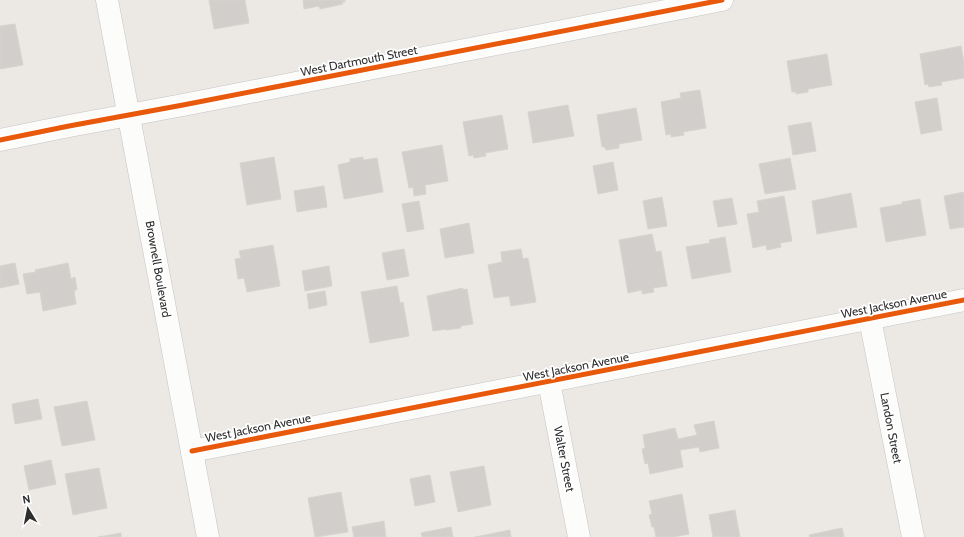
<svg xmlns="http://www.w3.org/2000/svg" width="964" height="537" font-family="Cabin,sans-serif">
  <rect width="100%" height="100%" fill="#ece8e4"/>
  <!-- building -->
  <g fill="#d1cecb" stroke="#d7d4d0">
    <path d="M 209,0 L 245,0 L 249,23 L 214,29 Z"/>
    <path d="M 303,0 L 345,0 L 345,2 L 342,2 L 343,4 L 320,9 L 319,6 L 304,9 Z"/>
    <path d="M 15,24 L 23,65 L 0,69 L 0,26 Z"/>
    <path d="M 961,46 L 964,63 L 964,78 L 941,82 L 942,85 L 929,87 L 928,84 L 925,85 L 920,54 Z"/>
    <path d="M 827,54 L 832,85 L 808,89 L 808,92 L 796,94 L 796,92 L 792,92 L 787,61 Z"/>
    <path d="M 700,90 L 706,128 L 683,132 L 684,135 L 671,137 L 671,134 L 666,135 L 661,102 L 681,98 L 680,93 Z"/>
    <path d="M 937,98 L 942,130 L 921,134 L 915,102 Z"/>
    <path d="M 568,105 L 574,136 L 533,143 L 528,112 Z"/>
    <path d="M 636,108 L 642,140 L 619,144 L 619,148 L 606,150 L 605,147 L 602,147 L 597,115 Z"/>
    <path d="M 502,115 L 508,149 L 485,153 L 486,156 L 474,158 L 473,155 L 469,156 L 463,122 Z"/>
    <path d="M 811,122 L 816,151 L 793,155 L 788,126 Z"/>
    <path d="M 442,145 L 448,181 L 425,185 L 426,194 L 414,196 L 413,187 L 409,188 L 402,152 Z"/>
    <path d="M 274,157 L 281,199 L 247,205 L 240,163 Z"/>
    <path d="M 363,157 L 363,160 L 377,158 L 383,192 L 344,199 L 338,165 L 350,162 L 350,159 Z"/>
    <path d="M 790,158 L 796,189 L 765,194 L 759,164 Z"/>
    <path d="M 613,162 L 618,190 L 598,194 L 593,166 Z"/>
    <path d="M 324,186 L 327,207 L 297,212 L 294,191 Z"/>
    <path d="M 964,192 L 964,227 L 950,229 L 944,196 Z"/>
    <path d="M 851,193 L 857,227 L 817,234 L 812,201 Z"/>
    <path d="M 784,196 L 792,241 L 780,243 L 781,247 L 767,250 L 766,245 L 753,248 L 747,214 L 759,212 L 757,201 Z"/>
    <path d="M 662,197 L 667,226 L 648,229 L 643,201 Z"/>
    <path d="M 732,198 L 737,224 L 718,227 L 713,201 Z"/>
    <path d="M 920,199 L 926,235 L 886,242 L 880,208 L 902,204 L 902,202 Z"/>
    <path d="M 419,201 L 424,229 L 407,232 L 402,204 Z"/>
    <path d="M 469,223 L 474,253 L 445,258 L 440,229 Z"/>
    <path d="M 652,234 L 656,252 L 661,251 L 667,286 L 653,288 L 654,292 L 642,294 L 642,290 L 628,293 L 619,240 Z"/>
    <path d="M 725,237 L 731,272 L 692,279 L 686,247 L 710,243 L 709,240 Z"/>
    <path d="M 273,245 L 280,286 L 247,292 L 244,278 L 238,279 L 235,259 L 241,258 L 239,251 Z"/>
    <path d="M 404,249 L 409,276 L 387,280 L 382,253 Z"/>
    <path d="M 521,249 L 523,259 L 528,258 L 536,302 L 511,306 L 509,296 L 494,298 L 488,265 L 502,262 L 501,252 Z"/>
    <path d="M 15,263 L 19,284 L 0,288 L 0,266 Z"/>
    <path d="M 68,263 L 71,279 L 75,277 L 77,290 L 74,290 L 76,304 L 43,311 L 40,292 L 27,294 L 23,274 L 36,272 L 35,270 Z"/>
    <path d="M 329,266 L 332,286 L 305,291 L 302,271 Z"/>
    <path d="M 397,286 L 400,303 L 403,302 L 409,336 L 370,343 L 361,292 Z"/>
    <path d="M 463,288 L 463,290 L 467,289 L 473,324 L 460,326 L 461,328 L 446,330 L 446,329 L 433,331 L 427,296 Z"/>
    <path d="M 325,291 L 327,305 L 309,309 L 307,294 Z"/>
    <path d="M 38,399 L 42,419 L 15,424 L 12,404 Z"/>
    <path d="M 87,401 L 95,440 L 62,446 L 54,407 Z"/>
    <path d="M 714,421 L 719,448 L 700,452 L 699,447 L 680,450 L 683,467 L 650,474 L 648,463 L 645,464 L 642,449 L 645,448 L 643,435 L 675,428 L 678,439 L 697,435 L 694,425 Z"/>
    <path d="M 51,460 L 56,484 L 29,490 L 24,466 Z"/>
    <path d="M 484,466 L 491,505 L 458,512 L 450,472 Z"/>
    <path d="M 99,468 L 107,508 L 73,515 L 65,474 Z"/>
    <path d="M 430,475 L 435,502 L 415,506 L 410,479 Z"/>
    <path d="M 341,492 L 348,532 L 315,537 L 308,498 Z"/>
    <path d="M 682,494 L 689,534 L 673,537 L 656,537 L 654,527 L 652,527 L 649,515 L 652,514 L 649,501 Z"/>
    <path d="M 735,510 L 740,537 L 713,537 L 709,515 Z"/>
    <path d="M 384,521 L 386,537 L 354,537 L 352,527 Z"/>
    <path d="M 451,527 L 453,537 L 422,537 L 421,533 Z"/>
    <path d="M 842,528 L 844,537 L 810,537 L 809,535 Z"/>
    <path d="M 510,530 L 511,537 L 475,537 Z"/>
    <path d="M 121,533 L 121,537 L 98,537 Z"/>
  </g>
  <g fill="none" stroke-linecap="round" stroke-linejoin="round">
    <!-- minor casing -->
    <g stroke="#c5c4c5" stroke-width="23">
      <g id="minor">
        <path d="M 107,0 L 208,537"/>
        <path d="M 0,140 L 69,126 L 183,105 L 722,0"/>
        <path d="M 870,319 L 913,537"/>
        <path d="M 549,382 L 579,537"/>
        <path d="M 192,451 L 964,300"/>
      </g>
    </g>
    <!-- minor -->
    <use href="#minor" stroke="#fcfcfb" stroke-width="22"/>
    <!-- cycleway casing -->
    <g stroke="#fff" stroke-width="8">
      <g id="cycleway">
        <path d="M 0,140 L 69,126 L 183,105 L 722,0"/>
        <path d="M 192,451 L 964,300"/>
      </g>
    </g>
    <!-- cycleway -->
    <use href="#cycleway" stroke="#e8590c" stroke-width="5"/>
  </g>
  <g text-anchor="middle" stroke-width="3.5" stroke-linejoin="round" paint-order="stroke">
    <!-- street labels -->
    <g font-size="12" fill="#2e2e2e" stroke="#fff">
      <text transform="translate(359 61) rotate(-11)" y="4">West Dartmouth Street</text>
      <text transform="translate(158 269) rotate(80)" y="4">Brownell Boulevard</text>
      <text transform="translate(894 304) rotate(-11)" y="4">West Jackson Avenue</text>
      <text transform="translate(576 367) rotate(-11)" y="4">West Jackson Avenue</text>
      <text transform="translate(258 428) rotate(-11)" y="4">West Jackson Avenue</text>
      <text transform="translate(891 428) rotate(79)" y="4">Landon Street</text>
      <text transform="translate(564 459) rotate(79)" y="4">Walter Street</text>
    </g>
  </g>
  <!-- north arrow -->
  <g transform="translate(28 509) rotate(350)" stroke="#ffffff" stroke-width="3" paint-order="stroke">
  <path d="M0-3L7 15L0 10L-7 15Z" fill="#2e2e2e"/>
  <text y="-6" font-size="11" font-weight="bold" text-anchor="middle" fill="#2e2e2e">N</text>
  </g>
</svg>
